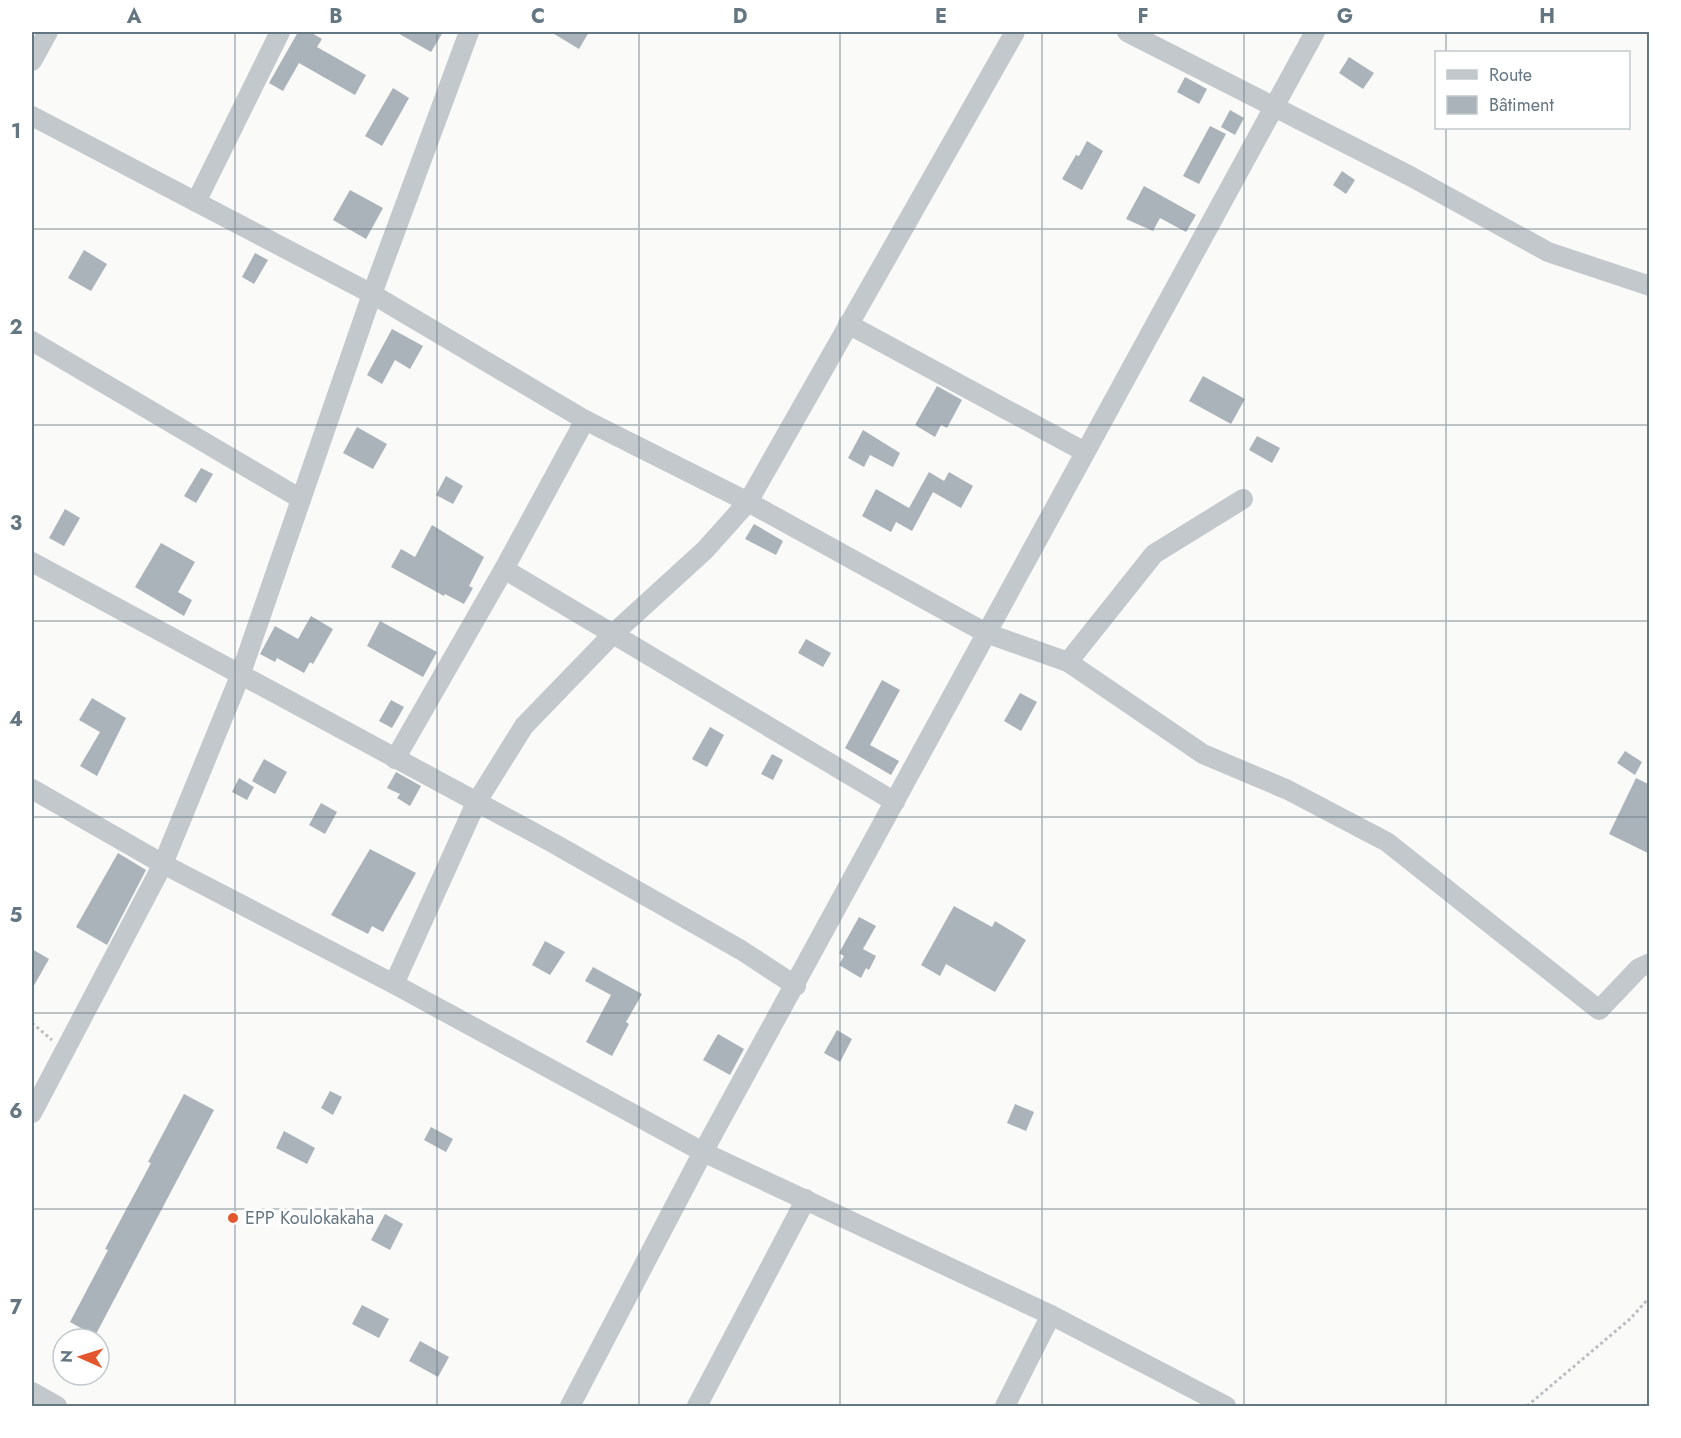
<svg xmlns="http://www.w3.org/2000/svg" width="1681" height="1438" font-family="Jost,sans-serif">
	<rect width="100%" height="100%" fill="#fafaf8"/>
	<g fill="#aab3b9">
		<polygon points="298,32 310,32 322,39 317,47 366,75 355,95 299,63 283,91 269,83"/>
		<polygon points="396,32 443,32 431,52"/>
		<polygon points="551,32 589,32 579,49"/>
		<polygon points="1349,57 1374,73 1363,89 1339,73"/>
		<polygon points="1185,77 1207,89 1199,104 1177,92"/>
		<polygon points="393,88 409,98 382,146 365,136"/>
		<polygon points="1230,110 1244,118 1235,135 1221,127"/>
		<polygon points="1210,126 1226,134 1199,184 1183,176"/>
		<polygon points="1087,141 1103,151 1082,190 1062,179 1076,155 1079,156"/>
		<polygon points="1342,171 1355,180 1346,194 1333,185"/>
		<polygon points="1144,186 1196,215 1186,232 1160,218 1153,231 1126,219"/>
		<polygon points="350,190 383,208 366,239 333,220"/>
		<polygon points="84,250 107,264 91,291 68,278"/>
		<polygon points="255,253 268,260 254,284 242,277"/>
		<polygon points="392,329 423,346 410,369 395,360 382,384 367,375"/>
		<polygon points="1203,376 1245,399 1231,424 1189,401"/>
		<polygon points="937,386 962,400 947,428 941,425 935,437 915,425"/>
		<polygon points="357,427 387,444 373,469 343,453"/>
		<polygon points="863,430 900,453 893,467 870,455 864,467 848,458"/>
		<polygon points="1257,436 1280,448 1272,463 1249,450"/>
		<polygon points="201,468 213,474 196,503 184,496"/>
		<polygon points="929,472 944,481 949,472 973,486 961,508 933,492 912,531 896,522 891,532 862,516 876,489 909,508"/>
		<polygon points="446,476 463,486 453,504 436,495"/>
		<polygon points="65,509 80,518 64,546 49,538"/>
		<polygon points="754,524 783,541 776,555 745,539"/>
		<polygon points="432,525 484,557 469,586 473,588 464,604 445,594 444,596 391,567 401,549 415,557"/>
		<polygon points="161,543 195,562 178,592 192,600 184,616 135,587"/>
		<polygon points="311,616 333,629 313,664 310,662 304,673 277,658 275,662 260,654 275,626 298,639"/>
		<polygon points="380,621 437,652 423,677 367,646"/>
		<polygon points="806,639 831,653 823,667 798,653"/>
		<polygon points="882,680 900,690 870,745 899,761 891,775 845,748"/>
		<polygon points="1020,693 1037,702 1021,731 1004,721"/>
		<polygon points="92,698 126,718 97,776 80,766 100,732 79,720"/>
		<polygon points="391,700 404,707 392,728 379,721"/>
		<polygon points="710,727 724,735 707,767 692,759"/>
		<polygon points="1625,751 1642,762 1635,775 1617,763"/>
		<polygon points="772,754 783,760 773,780 761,774"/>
		<polygon points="264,759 287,772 275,794 252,781"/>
		<polygon points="396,772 421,786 410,806 397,798 400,794 387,788"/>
		<polygon points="239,778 254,787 247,800 232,792"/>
		<polygon points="1636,778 1650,785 1650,854 1609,834"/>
		<polygon points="321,803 337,812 325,834 309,825"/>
		<polygon points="370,849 416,873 383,932 372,926 368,934 331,915"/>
		<polygon points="118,853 146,870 107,945 76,927"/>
		<polygon points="954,906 992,927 995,921 1026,940 995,992 946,964 940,976 921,965"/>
		<polygon points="859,917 876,926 863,949 876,956 869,970 866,968 861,978 839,965 844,956 839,953"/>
		<polygon points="545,941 565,952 550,975 532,965"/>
		<polygon points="32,949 49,959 32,989"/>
		<polygon points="593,967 642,994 626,1022 629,1024 612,1056 586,1042 611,995 585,981"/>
		<polygon points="837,1030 852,1039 840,1062 824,1053"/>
		<polygon points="718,1034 744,1049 730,1075 703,1060"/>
		<polygon points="330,1091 342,1097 333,1115 321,1108"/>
		<polygon points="184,1094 214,1110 95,1336 70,1322 108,1250 105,1249 151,1163 148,1162"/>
		<polygon points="1015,1104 1034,1112 1026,1131 1007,1123"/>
		<polygon points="431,1127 453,1139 446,1152 424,1140"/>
		<polygon points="284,1131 315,1148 307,1164 276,1148"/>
		<polygon points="385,1214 403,1224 390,1250 371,1240"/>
		<polygon points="362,1305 389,1319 379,1338 352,1324"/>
		<polygon points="420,1341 449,1357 438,1377 409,1361"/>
	</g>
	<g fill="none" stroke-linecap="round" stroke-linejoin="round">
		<g stroke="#bbbfc2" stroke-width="3" stroke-dasharray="3 3" stroke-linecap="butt">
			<polyline points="32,1023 52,1040"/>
			<polyline points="1527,1406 1630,1319 1650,1297"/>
		</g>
		<g stroke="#c3c8cc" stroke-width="20">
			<polyline points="1127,32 1410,176 1548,252 1650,286"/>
			<polyline points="32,61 48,32"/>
			<polyline points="32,116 372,294 585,420 748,502 986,633 1068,662 1203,754 1288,790 1387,842 1599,1010 1639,968 1650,963"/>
			<polyline points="196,202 280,32"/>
			<polyline points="848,324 1085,452"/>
			<polyline points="32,341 301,499"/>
			<polyline points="32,562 553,843 741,950 796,986"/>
			<polyline points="504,569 895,802"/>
			<polyline points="1068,662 1154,554 1243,499"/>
			<polyline points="395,759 504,569 585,420"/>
			<polyline points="32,789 163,864 394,984 703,1152 1051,1315 1226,1406"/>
			<polyline points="394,984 476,803 524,726 613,634 705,550 748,502 1015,32"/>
			<polyline points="32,1113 163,864 240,676 372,294 469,32"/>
			<polyline points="32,1392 57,1406"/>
			<polyline points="570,1406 703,1152 1315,32"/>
			<polyline points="697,1406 806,1199"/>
			<polyline points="1005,1406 1051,1315"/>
		</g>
	</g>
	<path fill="none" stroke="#657683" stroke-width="1.5" stroke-opacity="0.55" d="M 235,32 L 235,1406M 437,32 L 437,1406M 639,32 L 639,1406M 840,32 L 840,1406M 1042,32 L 1042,1406M 1244,32 L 1244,1406M 1446,32 L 1446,52M 1446,128 L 1446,1406M 32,229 L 1650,229M 32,425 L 1650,425M 32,621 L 1650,621M 32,817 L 1650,817M 32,1013 L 1650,1013M 32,1209 L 1650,1209"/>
	<circle fill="#e4572e" stroke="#fff" stroke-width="2" cx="233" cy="1218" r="6"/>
	<g text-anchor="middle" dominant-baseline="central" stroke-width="6" stroke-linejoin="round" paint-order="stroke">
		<g font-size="18" fill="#657683" stroke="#fff" text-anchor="start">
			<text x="245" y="1218">EPP Koulokakaha</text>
		</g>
	</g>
	<rect width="1681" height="1438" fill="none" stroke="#ffffff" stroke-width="66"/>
	<rect x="1435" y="51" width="195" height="78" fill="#ffffff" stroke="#c1c8cd" stroke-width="1.5"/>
	<rect x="1447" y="70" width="30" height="9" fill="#c3c8cc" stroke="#c1c8cd" stroke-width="1.5"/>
	<text x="1489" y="81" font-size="18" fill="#657683">Route</text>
	<rect x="1447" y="96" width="30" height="18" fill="#aab3b9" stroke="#c1c8cd" stroke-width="1.5"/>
	<text x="1489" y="111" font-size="18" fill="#657683">Bâtiment</text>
	<g transform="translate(81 1357) rotate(273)"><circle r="28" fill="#ffffff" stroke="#c1c8cd" stroke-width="1.5"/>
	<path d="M0-4.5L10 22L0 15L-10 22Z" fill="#e4572e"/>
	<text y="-9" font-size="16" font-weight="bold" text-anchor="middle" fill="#657683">N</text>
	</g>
	<rect x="33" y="33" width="1615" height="1372" fill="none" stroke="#657683" stroke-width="2"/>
	<g font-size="20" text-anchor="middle" font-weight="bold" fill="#657683">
		<text x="134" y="23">A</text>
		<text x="336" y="23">B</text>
		<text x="538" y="23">C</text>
		<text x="740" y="23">D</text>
		<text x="941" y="23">E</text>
		<text x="1143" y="23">F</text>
		<text x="1345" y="23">G</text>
		<text x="1547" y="23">H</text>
		<text x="16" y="138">1</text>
		<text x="16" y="334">2</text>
		<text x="16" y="530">3</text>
		<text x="16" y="726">4</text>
		<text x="16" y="922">5</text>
		<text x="16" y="1118">6</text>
		<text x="16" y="1314">7</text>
	</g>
</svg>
